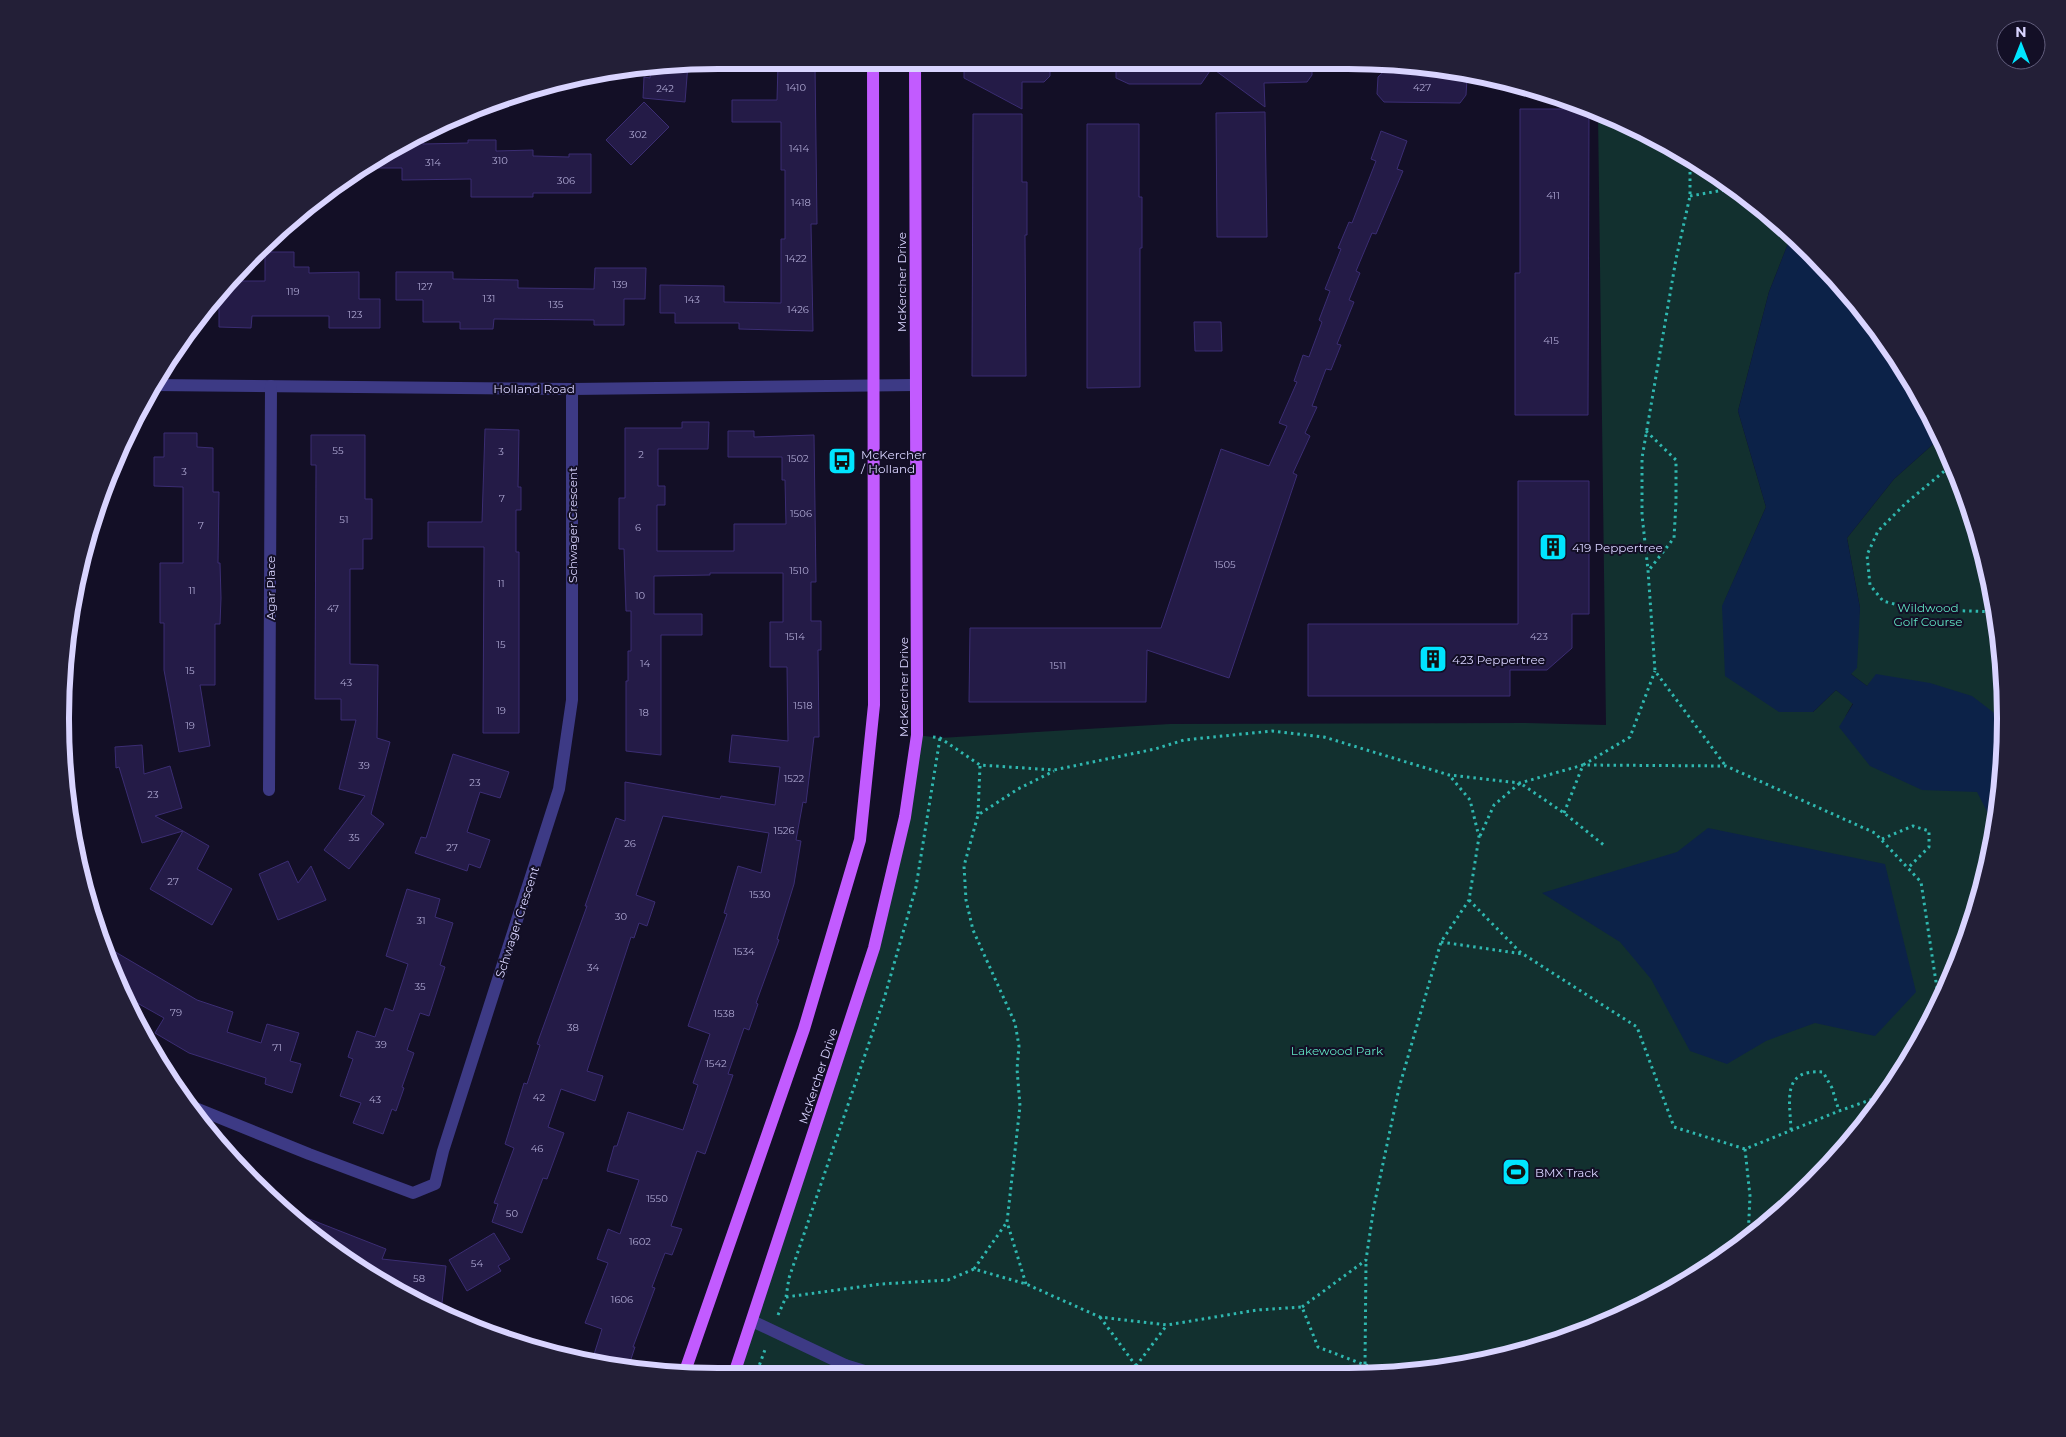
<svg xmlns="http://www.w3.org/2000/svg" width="2066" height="1437" font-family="Montserrat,sans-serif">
	<rect width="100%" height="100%" fill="#130f26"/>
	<polygon fill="#12302f" points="1598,113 1676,148 1791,236 1769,292 1738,411 1766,507 1725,600 1813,712 1836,690 1853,703 1845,717 1871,681 1867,686 1851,674 1860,608 1847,538 1894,479 1940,438 1956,467 1993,590 2006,719 1993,847 1956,971 1895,1085 1813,1184 1714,1266 1639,1309 1476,1364 1348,1377 731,1377 874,948 917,735 940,738 1170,724 1526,723 1606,725"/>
	<g fill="#0c2248">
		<polygon points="1791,236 1813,253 1895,353 1940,438 1894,479 1847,538 1860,608 1857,668 1851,674 1867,686 1876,674 1930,683 1972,696 2006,722 1995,827 1977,792 1922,790 1870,766 1839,727 1853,704 1836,690 1813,712 1779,712 1725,676 1722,606 1766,507 1738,411 1769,292"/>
		<polygon points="1708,828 1885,864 1916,992 1875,1036 1815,1023 1766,1041 1727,1064 1690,1051 1651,979 1620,942 1542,893 1677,852"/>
	</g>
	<g fill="#241b47" stroke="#3b2d73">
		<polygon points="964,60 1050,60 1050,76 1044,82 1022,82 1022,109 964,78"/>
		<polygon points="1116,60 1312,60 1312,75 1307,82 1264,83 1265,107 1212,68 1201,84 1129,84 1116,78"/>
		<polygon points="688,64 685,102 643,98 644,77 650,78 651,69"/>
		<polygon points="1392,64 1458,71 1467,79 1466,95 1460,103 1384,102 1377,94 1378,77"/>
		<polygon points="778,65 815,65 817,224 811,224 813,331 739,329 739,323 675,323 675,313 660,313 660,285 724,286 724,302 781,303 781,239 785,239 785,170 781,170 781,122 732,122 732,100 777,100"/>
		<polygon points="644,102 669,127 631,165 606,140"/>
		<polygon points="1520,109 1589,109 1588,415 1515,415 1515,273 1520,273"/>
		<polygon points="1265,112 1267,237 1217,237 1216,113"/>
		<polygon points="973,114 1022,114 1022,182 1027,182 1027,235 1025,235 1026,376 972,376"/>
		<polygon points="1087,124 1139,124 1139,197 1142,197 1142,248 1140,248 1140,387 1087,388"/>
		<polygon points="1381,131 1407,141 1397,169 1403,171 1376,234 1372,233 1356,271 1360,273 1349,300 1354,302 1337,344 1341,345 1331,370 1326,369 1312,406 1317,407 1305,433 1310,436 1293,473 1297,475 1229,678 1147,650 1146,702 969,702 970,628 1161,628 1221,449 1269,466 1287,426 1279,423 1297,382 1294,381 1303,355 1309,357 1322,322 1319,320 1330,291 1325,289 1341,249 1338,248 1349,222 1352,223 1376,161 1371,159"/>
		<polygon points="423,134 423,144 468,143 468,140 496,140 496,151 533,150 533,156 569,157 569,154 591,154 591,193 533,193 533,197 471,197 471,179 402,180 402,168 357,168"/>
		<polygon points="265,252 294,252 294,267 309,267 309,273 359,272 359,299 380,299 380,328 329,328 329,316 252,316 251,328 219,327 219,306 207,306 228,281 265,281"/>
		<polygon points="595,268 646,268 645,299 624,299 624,325 594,325 594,320 494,319 493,329 460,329 460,322 423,322 423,300 396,300 396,272 453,272 453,279 518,280 518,288 594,289"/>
		<polygon points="1194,322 1221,322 1222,351 1195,351"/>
		<polygon points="682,422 709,422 708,449 658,449 658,486 665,486 665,505 657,505 657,551 734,551 734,524 786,524 785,480 782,480 782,457 728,457 728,431 754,431 754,437 814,435 816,582 811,582 811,621 821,621 821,650 818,650 819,737 814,737 806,803 803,802 796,840 801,841 794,884 777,939 779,940 756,1003 758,1004 749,1030 744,1028 728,1074 733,1075 705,1154 697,1151 671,1226 682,1229 672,1255 665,1253 652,1287 655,1288 633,1347 635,1347 628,1368 591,1364 602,1329 585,1323 608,1263 597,1259 608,1229 620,1234 639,1180 607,1171 614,1146 617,1146 628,1112 683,1130 698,1085 693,1083 710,1034 688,1026 727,914 724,913 738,866 761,873 769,833 663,816 636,895 655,902 647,926 639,923 634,938 631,937 587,1071 603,1076 595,1101 561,1089 548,1127 564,1133 547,1179 543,1178 522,1233 492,1222 498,1204 494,1203 514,1148 505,1144 524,1083 527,1084 540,1045 537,1044 587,906 585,906 616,818 625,821 625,782 720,799 721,796 775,805 780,767 729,762 732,735 788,741 787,667 770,667 770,622 783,622 783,573 710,573 710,575 654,576 654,614 702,614 702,635 661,635 661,755 626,751 626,681 628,681 628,651 631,651 631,611 626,611 624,549 619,549 619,498 625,498 625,428 682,428"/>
		<polygon points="485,429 519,430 518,487 521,487 521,510 516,510 516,552 519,552 519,733 483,733 484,547 428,547 428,522 482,522"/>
		<polygon points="164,433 197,433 197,447 213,448 213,492 219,492 218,563 220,563 221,598 220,624 215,624 215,685 200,685 210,746 179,752 164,670 164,623 160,623 160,563 183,563 183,487 154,486 154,457 164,457"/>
		<polygon points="311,435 365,435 365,499 372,499 372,539 363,539 363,569 350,569 350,664 378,665 377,738 390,742 371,814 384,824 349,869 324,850 365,796 339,789 356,720 341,720 341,699 315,699 316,465 311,465"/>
		<polygon points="1518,481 1589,481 1589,614 1572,614 1572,648 1547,670 1510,670 1510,696 1308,696 1308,624 1518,624"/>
		<polygon points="142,745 144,774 170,766 182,808 155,816 183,831 142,843 119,767 116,768 115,747"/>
		<polygon points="453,754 509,772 500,798 480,792 467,832 490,840 480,868 469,864 467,871 415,853 421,837 426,838"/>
		<polygon points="183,831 209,846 197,869 232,889 212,925 150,889"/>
		<polygon points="288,861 298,883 311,866 326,900 278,920 259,874"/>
		<polygon points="407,889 440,899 435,917 453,923 440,965 445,967 429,1016 420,1013 407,1050 414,1053 402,1087 404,1088 396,1111 392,1109 383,1134 353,1123 361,1103 340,1096 353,1059 348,1057 357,1031 375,1037 385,1008 393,1011 408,964 386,956"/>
		<polygon points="107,947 197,1000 233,1012 227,1032 261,1043 267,1024 299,1033 290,1061 301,1064 292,1093 265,1084 266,1078 189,1053 155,1033 164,1018 123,995"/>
		<polygon points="294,1213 386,1249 382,1259 446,1266 442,1303 417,1301 352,1266 292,1217"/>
		<polygon points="494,1233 510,1259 498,1266 501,1271 467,1291 449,1260"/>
	</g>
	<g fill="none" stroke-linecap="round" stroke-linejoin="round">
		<g stroke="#2fb8b0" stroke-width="3" stroke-dasharray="2.5 4" stroke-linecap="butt">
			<polyline points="1690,159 1690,196 1676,259 1642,458 1642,515 1648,570 1655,671 1725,765"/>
			<polyline points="1690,196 1730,189"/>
			<polyline points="1646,431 1676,460 1676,502 1674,538 1649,570"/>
			<polyline points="1954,463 1906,503 1878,531 1867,555 1870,585 1883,601 1913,609 1996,612"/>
			<polyline points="933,737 940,738 980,765 1054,770 1155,749 1184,740 1272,731 1324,737 1449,775 1520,783 1583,765 1726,766 1875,833 1921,882 1939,1002"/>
			<polyline points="1564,813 1583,765 1630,737 1655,671"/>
			<polyline points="978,814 980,766"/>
			<polyline points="1480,836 1494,805 1520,783 1564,813 1605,846"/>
			<polyline points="1882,839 1913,826 1929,831 1929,847 1908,868"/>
			<polyline points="1469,900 1521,953"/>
			<polyline points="1441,942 1523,954 1637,1027 1674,1127 1745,1149 1839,1111 1887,1094"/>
			<path d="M 1791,1130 C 1790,1100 1781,1069 1823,1072 L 1832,1088 L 1839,1111"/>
			<polyline points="1745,1149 1750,1196 1748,1238"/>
			<polyline points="974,1269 1007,1222"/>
			<polyline points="1026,1284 1007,1222 1020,1106 1017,1069 1019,1046 1015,1023 973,930 966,900 964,866 978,815 1018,789 1054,771"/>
			<polyline points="786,1297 881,1284 948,1280 974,1269 1026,1284 1100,1317 1167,1325 1257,1310 1302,1307 1318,1347 1365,1365 1399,1372"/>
			<polyline points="1302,1307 1366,1260 1374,1206 1399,1088 1441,942 1469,900 1479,837 1470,800 1450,776"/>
			<polyline points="778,1315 786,1297 789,1278 884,999 916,887 940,738"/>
			<polyline points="1100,1317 1136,1366 1137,1377"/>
			<polyline points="1365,1364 1366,1261"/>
			<polyline points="1136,1366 1167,1325"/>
			<polyline points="755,1377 766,1347"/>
		</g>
		<g stroke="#3d3a85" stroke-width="12">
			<polyline points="154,385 572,389 915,385"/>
			<polyline points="269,790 271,386"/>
			<polyline points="188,1105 309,1154 413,1193 435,1184 443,1151 559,789 572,700 572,389"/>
			<polyline points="752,1321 845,1365 884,1377"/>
			<polyline points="841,1377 845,1365"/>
		</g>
		<g stroke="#c25bff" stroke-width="12">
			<polyline points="684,1374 804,1029 860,840 874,705 873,60"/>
			<polyline points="733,1377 874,948 905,817 917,735 915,60"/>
		</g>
	</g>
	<defs>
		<symbol id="bus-square" viewBox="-11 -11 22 22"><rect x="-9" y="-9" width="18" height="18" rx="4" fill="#00e5ff" stroke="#130f26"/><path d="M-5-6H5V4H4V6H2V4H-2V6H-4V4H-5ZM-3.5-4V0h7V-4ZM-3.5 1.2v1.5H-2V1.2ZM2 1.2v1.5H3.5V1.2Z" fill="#111"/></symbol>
		<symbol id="building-square" viewBox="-11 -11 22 22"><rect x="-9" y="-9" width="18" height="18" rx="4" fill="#00e5ff" stroke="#130f26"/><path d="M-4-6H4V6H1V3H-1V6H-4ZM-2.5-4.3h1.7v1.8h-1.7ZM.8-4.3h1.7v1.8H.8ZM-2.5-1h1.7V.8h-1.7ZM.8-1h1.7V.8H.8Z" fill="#111"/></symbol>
		<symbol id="stadium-square" viewBox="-11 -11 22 22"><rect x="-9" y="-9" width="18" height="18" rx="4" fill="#00e5ff" stroke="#130f26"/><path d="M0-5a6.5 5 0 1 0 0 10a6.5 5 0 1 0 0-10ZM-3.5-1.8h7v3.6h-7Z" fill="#111"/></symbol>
	</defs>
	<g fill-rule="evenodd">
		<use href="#bus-square" x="826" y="445" width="32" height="32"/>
		<use href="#building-square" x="1537" y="531" width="32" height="32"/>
		<use href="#building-square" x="1417" y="643" width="32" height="32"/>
		<use href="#stadium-square" x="1500" y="1156" width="32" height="32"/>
	</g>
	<g text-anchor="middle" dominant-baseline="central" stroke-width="4" stroke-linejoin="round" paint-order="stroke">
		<g font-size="10" fill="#aca6d1">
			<text x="796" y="87">1410</text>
			<text x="1422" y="87">427</text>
			<text x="665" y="88">242</text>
			<text x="638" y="134">302</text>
			<text x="799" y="148">1414</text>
			<text x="500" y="160">310</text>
			<text x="433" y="162">314</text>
			<text x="566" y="180">306</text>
			<text x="1553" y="195">411</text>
			<text x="801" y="202">1418</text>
			<text x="796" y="258">1422</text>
			<text x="620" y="284">139</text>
			<text x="425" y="286">127</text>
			<text x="293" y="291">119</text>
			<text x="489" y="298">131</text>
			<text x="692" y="299">143</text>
			<text x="556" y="304">135</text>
			<text x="798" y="309">1426</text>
			<text x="355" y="314">123</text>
			<text x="1551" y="340">415</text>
			<text x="338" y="450">55</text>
			<text x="501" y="451">3</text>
			<text x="641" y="454">2</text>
			<text x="798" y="458">1502</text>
			<text x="184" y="471">3</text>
			<text x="502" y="498">7</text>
			<text x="801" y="513">1506</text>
			<text x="344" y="519">51</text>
			<text x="201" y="525">7</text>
			<text x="638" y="527">6</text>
			<text x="1225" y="564">1505</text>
			<text x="799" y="570">1510</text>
			<text x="501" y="583">11</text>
			<text x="192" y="590">11</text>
			<text x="640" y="595">10</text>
			<text x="333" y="608">47</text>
			<text x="795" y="636">1514</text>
			<text x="1539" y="636">423</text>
			<text x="501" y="644">15</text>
			<text x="645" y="663">14</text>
			<text x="1058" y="665">1511</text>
			<text x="190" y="670">15</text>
			<text x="346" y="682">43</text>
			<text x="803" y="705">1518</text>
			<text x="501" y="710">19</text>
			<text x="644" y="712">18</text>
			<text x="190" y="725">19</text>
			<text x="364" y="765">39</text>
			<text x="794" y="778">1522</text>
			<text x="475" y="782">23</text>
			<text x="153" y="794">23</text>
			<text x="784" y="830">1526</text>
			<text x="354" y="837">35</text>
			<text x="630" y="843">26</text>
			<text x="452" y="847">27</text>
			<text x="173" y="881">27</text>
			<text x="760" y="894">1530</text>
			<text x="621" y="916">30</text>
			<text x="421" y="920">31</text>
			<text x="744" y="951">1534</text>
			<text x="593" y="967">34</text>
			<text x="420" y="986">35</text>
			<text x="176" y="1012">79</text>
			<text x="724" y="1013">1538</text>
			<text x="573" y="1027">38</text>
			<text x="381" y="1044">39</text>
			<text x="277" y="1047">71</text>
			<text x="716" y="1063">1542</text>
			<text x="539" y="1097">42</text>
			<text x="375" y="1099">43</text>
			<text x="537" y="1148">46</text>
			<text x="657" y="1198">1550</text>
			<text x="512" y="1213">50</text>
			<text x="640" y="1241">1602</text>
			<text x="477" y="1263">54</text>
			<text x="419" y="1278">58</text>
			<text x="622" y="1299">1606</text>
		</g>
		<g font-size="12" fill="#d9d4ff" stroke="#130f26">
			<text transform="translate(901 282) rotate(-90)">McKercher Drive</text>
			<text x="534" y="388">Holland Road</text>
			<text transform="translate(572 525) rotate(-90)">Schwager Crescent</text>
			<text transform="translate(270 588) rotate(-90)">Agar Place</text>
			<text transform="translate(903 687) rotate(-90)">McKercher Drive</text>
			<text transform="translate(517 922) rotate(-72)">Schwager Crescent</text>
			<text transform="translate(818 1076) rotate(-72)">McKercher Drive</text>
		</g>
		<g font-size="12" fill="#d9d4ff" stroke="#130f26" text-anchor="start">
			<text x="861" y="454">McKercher<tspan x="861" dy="14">/ Holland</tspan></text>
			<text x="1572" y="547">419 Peppertree</text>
			<text x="1452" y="659">423 Peppertree</text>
			<text x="1535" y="1172">BMX Track</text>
		</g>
		<g font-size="12" fill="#5fe0c0" stroke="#130f26">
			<text x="1928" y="607">Wildwood<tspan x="1928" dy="14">Golf Course</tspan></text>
			<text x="1337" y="1050">Lakewood Park</text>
		</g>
	</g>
	<path d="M0 0H2066V1437H0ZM718 69H1348A649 649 0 0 1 1997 718V719A649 649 0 0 1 1348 1368H718A649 649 0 0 1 69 719V718A649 649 0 0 1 718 69Z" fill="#231f37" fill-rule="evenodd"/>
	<path fill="none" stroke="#d9d4ff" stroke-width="6" d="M718 69H1348A649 649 0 0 1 1997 718V719A649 649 0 0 1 1348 1368H718A649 649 0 0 1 69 719V718A649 649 0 0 1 718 69Z"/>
	<g transform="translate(2021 45)"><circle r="24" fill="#130f26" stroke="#625e7d"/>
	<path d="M0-4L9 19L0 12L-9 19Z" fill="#00e5ff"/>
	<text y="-8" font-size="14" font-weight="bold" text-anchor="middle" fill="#d9d4ff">N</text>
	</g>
</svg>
